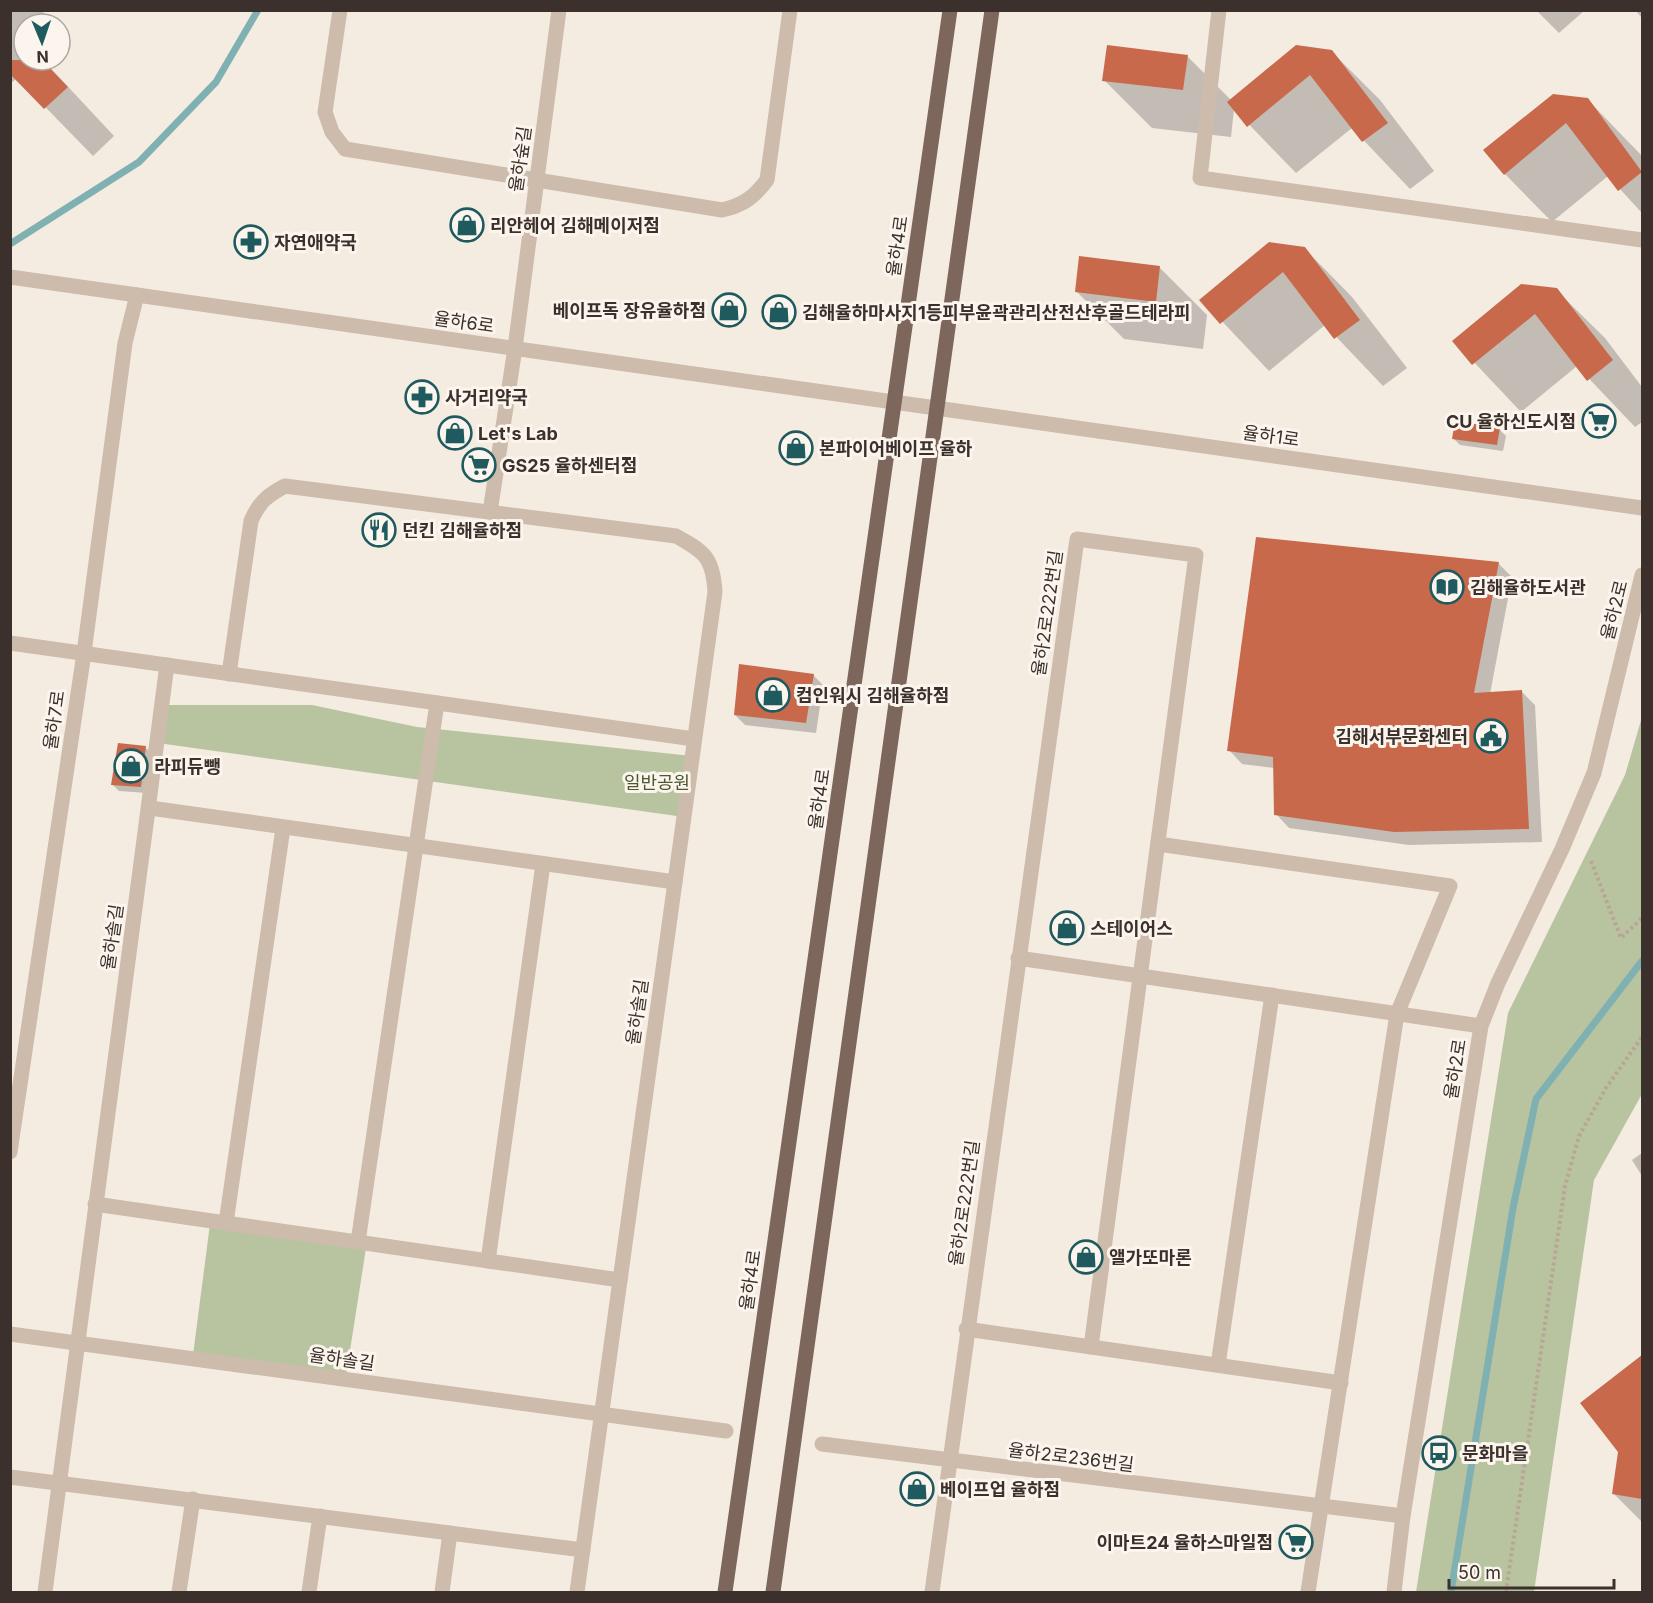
<svg xmlns="http://www.w3.org/2000/svg" width="1653" height="1603" font-family="Inter,'Noto Sans KR',sans-serif">
	<rect width="100%" height="100%" fill="#f4ebe1"/>
	<g fill="#b8c4a0">
		<polygon points="162,705 312,705 417,727 692,756 684,817 158,743"/>
		<polygon points="1642,717 1642,1094 1594,1180 1534,1592 1416,1592 1508,1013 1625,775"/>
		<polygon points="210,1224 366,1248 346,1376 193,1355"/>
	</g>
	<g fill="#0003">
		<polygon points="10,10 41,10 54,24 24,24 24,60 43,60 114,136 93,156 17,78 10,84"/>
		<polygon points="1536,10 1585,10 1559,33"/>
		<polygon points="1635,10 1642,10 1642,18"/>
		<polygon points="60,31 67,38 60,44"/>
		<polygon points="1331,51 1380,100 1434,171 1410,189 1352,128 1296,173 1234,109 1231,137 1152,128 1104,80 1187,56 1232,101"/>
		<polygon points="1588,100 1642,156 1642,213 1608,176 1552,222 1505,174"/>
		<polygon points="1304,248 1352,297 1407,368 1383,386 1325,325 1269,371 1202,300"/>
		<polygon points="1159,267 1207,315 1203,349 1124,339 1076,291"/>
		<polygon points="1556,290 1605,338 1642,387 1642,422 1635,427 1577,366 1521,412 1454,341"/>
		<polygon points="1499,429 1506,436 1503,451 1460,445 1454,439"/>
		<polygon points="1498,563 1512,577 1490,694 1521,691 1535,705 1542,842 1409,845 1289,828 1276,814 1275,768 1242,764 1229,750"/>
		<polygon points="813,675 823,685 816,733 745,725 735,715"/>
		<polygon points="146,748 152,754 147,793 119,791 112,784"/>
		<polygon points="1642,1153 1642,1176 1632,1160"/>
		<polygon points="1642,1357 1642,1522 1613,1493 1620,1452 1582,1403"/>
	</g>
	<g fill="none" stroke-linecap="round" stroke-linejoin="round">
		<g stroke="#7fb0b2" stroke-width="7">
			<polyline points="10,244 139,162 216,82 258,10"/>
			<polyline points="1451,1592 1513,1208 1536,1099 1642,961"/>
		</g>
	</g>
	<g fill="#c8694b">
		<polygon points="1107,45 1188,55 1183,90 1102,81"/>
		<polygon points="1296,45 1332,50 1388,123 1362,142 1310,75 1247,127 1227,102"/>
		<polygon points="10,60 42,60 68,87 44,109 10,74"/>
		<polygon points="1553,94 1588,98 1642,172 1618,191 1566,123 1504,175 1483,150"/>
		<polygon points="1269,242 1305,247 1360,320 1334,339 1283,272 1220,324 1199,300"/>
		<polygon points="1079,256 1160,266 1156,302 1075,292"/>
		<polygon points="1521,284 1557,288 1613,360 1587,381 1535,314 1472,365 1452,341"/>
		<polygon points="1455,421 1500,428 1497,445 1452,439"/>
		<polygon points="1256,537 1499,562 1474,693 1522,690 1529,829 1394,832 1274,815 1273,757 1227,751"/>
		<polygon points="739,664 814,674 806,723 734,715"/>
		<polygon points="118,743 146,746 141,787 111,785"/>
		<polygon points="1642,1355 1642,1499 1612,1494 1618,1452 1580,1403"/>
	</g>
	<g fill="none" stroke-linecap="round" stroke-linejoin="round">
		<g stroke="#b9a596" stroke-width="4" stroke-dasharray="3 3" stroke-linecap="butt">
			<polyline points="1591,861 1621,938 1642,918"/>
			<polyline points="1506,1592 1565,1186 1579,1136 1606,1088 1642,1037"/>
		</g>
		<g stroke="#cdbbac" stroke-width="15">
			<path d="M 340,10 L 325,112 L 332,132 L 345,149 L 722,210 C 744,205 754,197 767,180 L 790,10"/>
			<polyline points="1219,10 1200,178 1642,240"/>
			<polyline points="10,277 1642,508"/>
			<polyline points="490,512 515,348 559,10"/>
			<polyline points="10,643 694,739"/>
			<path d="M 229,674 L 251,521 C 259,502 268,495 285,486 L 676,536 C 705,552 713,558 715,592 L 577,1592"/>
			<polyline points="150,808 675,882"/>
			<polyline points="1158,844 1450,886 1397,1014 1308,1592"/>
			<polyline points="1018,958 1481,1026"/>
			<polyline points="10,1152 84,653 125,343 137,295"/>
			<polyline points="95,1204 620,1280"/>
			<polyline points="226,1223 283,828"/>
			<polyline points="358,1242 437,703"/>
			<polyline points="488,1261 543,864"/>
			<polyline points="966,1329 1341,1383"/>
			<polyline points="10,1334 726,1431"/>
			<polyline points="1218,1365 1272,995"/>
			<polyline points="822,1444 1403,1516"/>
			<polyline points="10,1477 583,1550"/>
			<polyline points="45,1592 167,665"/>
			<polyline points="179,1592 193,1499"/>
			<polyline points="309,1592 320,1516"/>
			<polyline points="442,1592 450,1533"/>
			<polyline points="932,1592 1077,539 1196,555 1091,1347"/>
			<polyline points="1394,1592 1403,1516 1481,1026 1498,983 1562,849 1594,773 1642,575"/>
		</g>
		<g stroke="#7d675c" stroke-width="15">
			<polyline points="725,1592 950,10"/>
			<polyline points="773,1592 992,10"/>
		</g>
	</g>
	<defs>
		<symbol id="shop-ring" viewBox="-11 -11 22 22"><circle r="9.5" fill="#fbf5ee" stroke="#1f5a5e" stroke-width="1.5"/><path d="M-5-2.5h2.3a2.7 3.5 0 0 1 5.4 0H5L5.5 6h-11ZM-1.5-2.5h3a1.5 2.3 0 0 0-3 0Z" fill="#1f5a5e"/></symbol>
		<symbol id="pharmacy-ring" viewBox="-11 -11 22 22"><circle r="9.5" fill="#fbf5ee" stroke="#1f5a5e" stroke-width="1.5"/><path d="M-2-6h4v4h4v4h-4v4h-4v-4h-4v-4h4Z" fill="#1f5a5e"/></symbol>
		<symbol id="supermarket-ring" viewBox="-11 -11 22 22"><circle r="9.5" fill="#fbf5ee" stroke="#1f5a5e" stroke-width="1.5"/><path d="M-6-5.5h2.5l.6 2H6L4.5 2H-2.5L-4.4-4H-6ZM-1.5 3.2a1.3 1.3 0 1 0 .1 0ZM3 3.2a1.3 1.3 0 1 0 .1 0Z" fill="#1f5a5e"/></symbol>
		<symbol id="restaurant-ring" viewBox="-11 -11 22 22"><circle r="9.5" fill="#fbf5ee" stroke="#1f5a5e" stroke-width="1.5"/><path d="M-5-6h1v4h1v-4h1v4h1v-4h1v5L-1.5 .5V6h-2V.5L-5-1ZM5-6V6H3V1.5H1.5Q1.5-4 5-6Z" fill="#1f5a5e"/></symbol>
		<symbol id="library-ring" viewBox="-11 -11 22 22"><circle r="9.5" fill="#fbf5ee" stroke="#1f5a5e" stroke-width="1.5"/><path d="M-6-4Q-3-5.5-.7-3.5V5Q-3 3-6 4ZM6-4Q3-5.5 .7-3.5V5Q3 3 6 4Z" fill="#1f5a5e"/></symbol>
		<symbol id="civic-ring" viewBox="-11 -11 22 22"><circle r="9.5" fill="#fbf5ee" stroke="#1f5a5e" stroke-width="1.5"/><path d="M-.6-6.5H3V-4.5H.6V-3L4-1V1h2V6H-6V1h2V-1L-.6-3ZM-1.2 2.5V6h2.4V2.5Z" fill="#1f5a5e"/></symbol>
		<symbol id="bus-ring" viewBox="-11 -11 22 22"><circle r="9.5" fill="#fbf5ee" stroke="#1f5a5e" stroke-width="1.5"/><path d="M-5-6H5V4H4V6H2V4H-2V6H-4V4H-5ZM-3.5-4V0h7V-4ZM-3.5 1.2v1.5H-2V1.2ZM2 1.2v1.5H3.5V1.2Z" fill="#1f5a5e"/></symbol>
	</defs>
	<g fill-rule="evenodd">
		<use href="#shop-ring" x="448" y="206" width="38" height="38"/>
		<use href="#pharmacy-ring" x="232" y="223" width="38" height="38"/>
		<use href="#shop-ring" x="710" y="291" width="38" height="38"/>
		<use href="#shop-ring" x="760" y="293" width="38" height="38"/>
		<use href="#pharmacy-ring" x="403" y="378" width="38" height="38"/>
		<use href="#supermarket-ring" x="1580" y="402" width="38" height="38"/>
		<use href="#shop-ring" x="436" y="414" width="38" height="38"/>
		<use href="#shop-ring" x="777" y="429" width="38" height="38"/>
		<use href="#supermarket-ring" x="460" y="446" width="38" height="38"/>
		<use href="#restaurant-ring" x="360" y="511" width="38" height="38"/>
		<use href="#library-ring" x="1428" y="568" width="38" height="38"/>
		<use href="#shop-ring" x="754" y="676" width="38" height="38"/>
		<use href="#civic-ring" x="1472" y="717" width="38" height="38"/>
		<use href="#shop-ring" x="112" y="747" width="38" height="38"/>
		<use href="#shop-ring" x="1048" y="909" width="38" height="38"/>
		<use href="#shop-ring" x="1067" y="1238" width="38" height="38"/>
		<use href="#bus-ring" x="1420" y="1434" width="38" height="38"/>
		<use href="#shop-ring" x="898" y="1470" width="38" height="38"/>
		<use href="#supermarket-ring" x="1277" y="1523" width="38" height="38"/>
	</g>
	<g text-anchor="middle" dominant-baseline="central" stroke-width="6" stroke-linejoin="round" paint-order="stroke">
		<g font-size="18" fill="#3b302b" stroke="#fbf5ee">
			<text transform="translate(520 159) rotate(-82)">율하숲길</text>
			<text transform="translate(897 246) rotate(-82)">율하4로</text>
			<text transform="translate(464 322) rotate(8)">율하6로</text>
			<text transform="translate(1271 436) rotate(8)">율하1로</text>
			<text transform="translate(1614 610) rotate(-76)">율하2로</text>
			<text transform="translate(1047 613) rotate(-82)">율하2로222번길</text>
			<text transform="translate(54 720) rotate(-82)">율하7로</text>
			<text transform="translate(819 799) rotate(-82)">율하4로</text>
			<text transform="translate(112 937) rotate(-82)">율하솔길</text>
			<text transform="translate(637 1012) rotate(-82)">율하솔길</text>
			<text transform="translate(1455 1069) rotate(-81)">율하2로</text>
			<text transform="translate(964 1203) rotate(-82)">율하2로222번길</text>
			<text transform="translate(750 1280) rotate(-82)">율하4로</text>
			<text transform="translate(342 1359) rotate(8)">율하솔길</text>
			<text transform="translate(1071 1457) rotate(7)">율하2로236번길</text>
		</g>
		<g font-size="18" font-weight="bold" fill="#3b302b" stroke="#fbf5ee" text-anchor="start">
			<text x="490" y="225">리안헤어 김해메이저점</text>
			<text x="274" y="242">자연애약국</text>
			<text x="706" y="310" text-anchor="end">베이프독 장유율하점</text>
			<text x="802" y="312">김해율하마사지1등피부윤곽관리산전산후골드테라피</text>
			<text x="445" y="397">사거리약국</text>
			<text x="1576" y="421" text-anchor="end">CU 율하신도시점</text>
			<text x="478" y="433">Let's Lab</text>
			<text x="819" y="448">본파이어베이프 율하</text>
			<text x="502" y="465">GS25 율하센터점</text>
			<text x="402" y="530">던킨 김해율하점</text>
			<text x="1470" y="587">김해율하도서관</text>
			<text x="796" y="695">컴인워시 김해율하점</text>
			<text x="1468" y="736" text-anchor="end">김해서부문화센터</text>
			<text x="154" y="766">라피듀뺑</text>
			<text x="1090" y="928">스테이어스</text>
			<text x="1109" y="1257">앨가또마론</text>
			<text x="1462" y="1453">문화마을</text>
			<text x="940" y="1489">베이프업 율하점</text>
			<text x="1273" y="1542" text-anchor="end">이마트24 율하스마일점</text>
		</g>
		<g font-size="18" fill="#4a5a2e" stroke="#fbf5ee">
			<text x="657" y="782">일반공원</text>
		</g>
	</g>
	<rect width="1653" height="1603" fill="none" stroke="#3b302b" stroke-width="24"/>
	<g transform="translate(42 42) rotate(178)"><circle r="28" fill="#fbf5ee" stroke="#aea6a0" stroke-width="1.5"/>
	<path d="M0-4.5L10 22L0 15L-10 22Z" fill="#1f5a5e"/>
	<text y="-9" font-size="16" font-weight="bold" text-anchor="middle" fill="#3b302b">N</text>
	</g>
	<path d="M1449 1579v9h165v-9" fill="none" stroke="#3b302b" stroke-width="3"/>
	<text x="1458" y="1579" font-size="18" fill="#3b302b" stroke="#fbf5ee" stroke-width="4.5" paint-order="stroke">50 m</text>
</svg>
